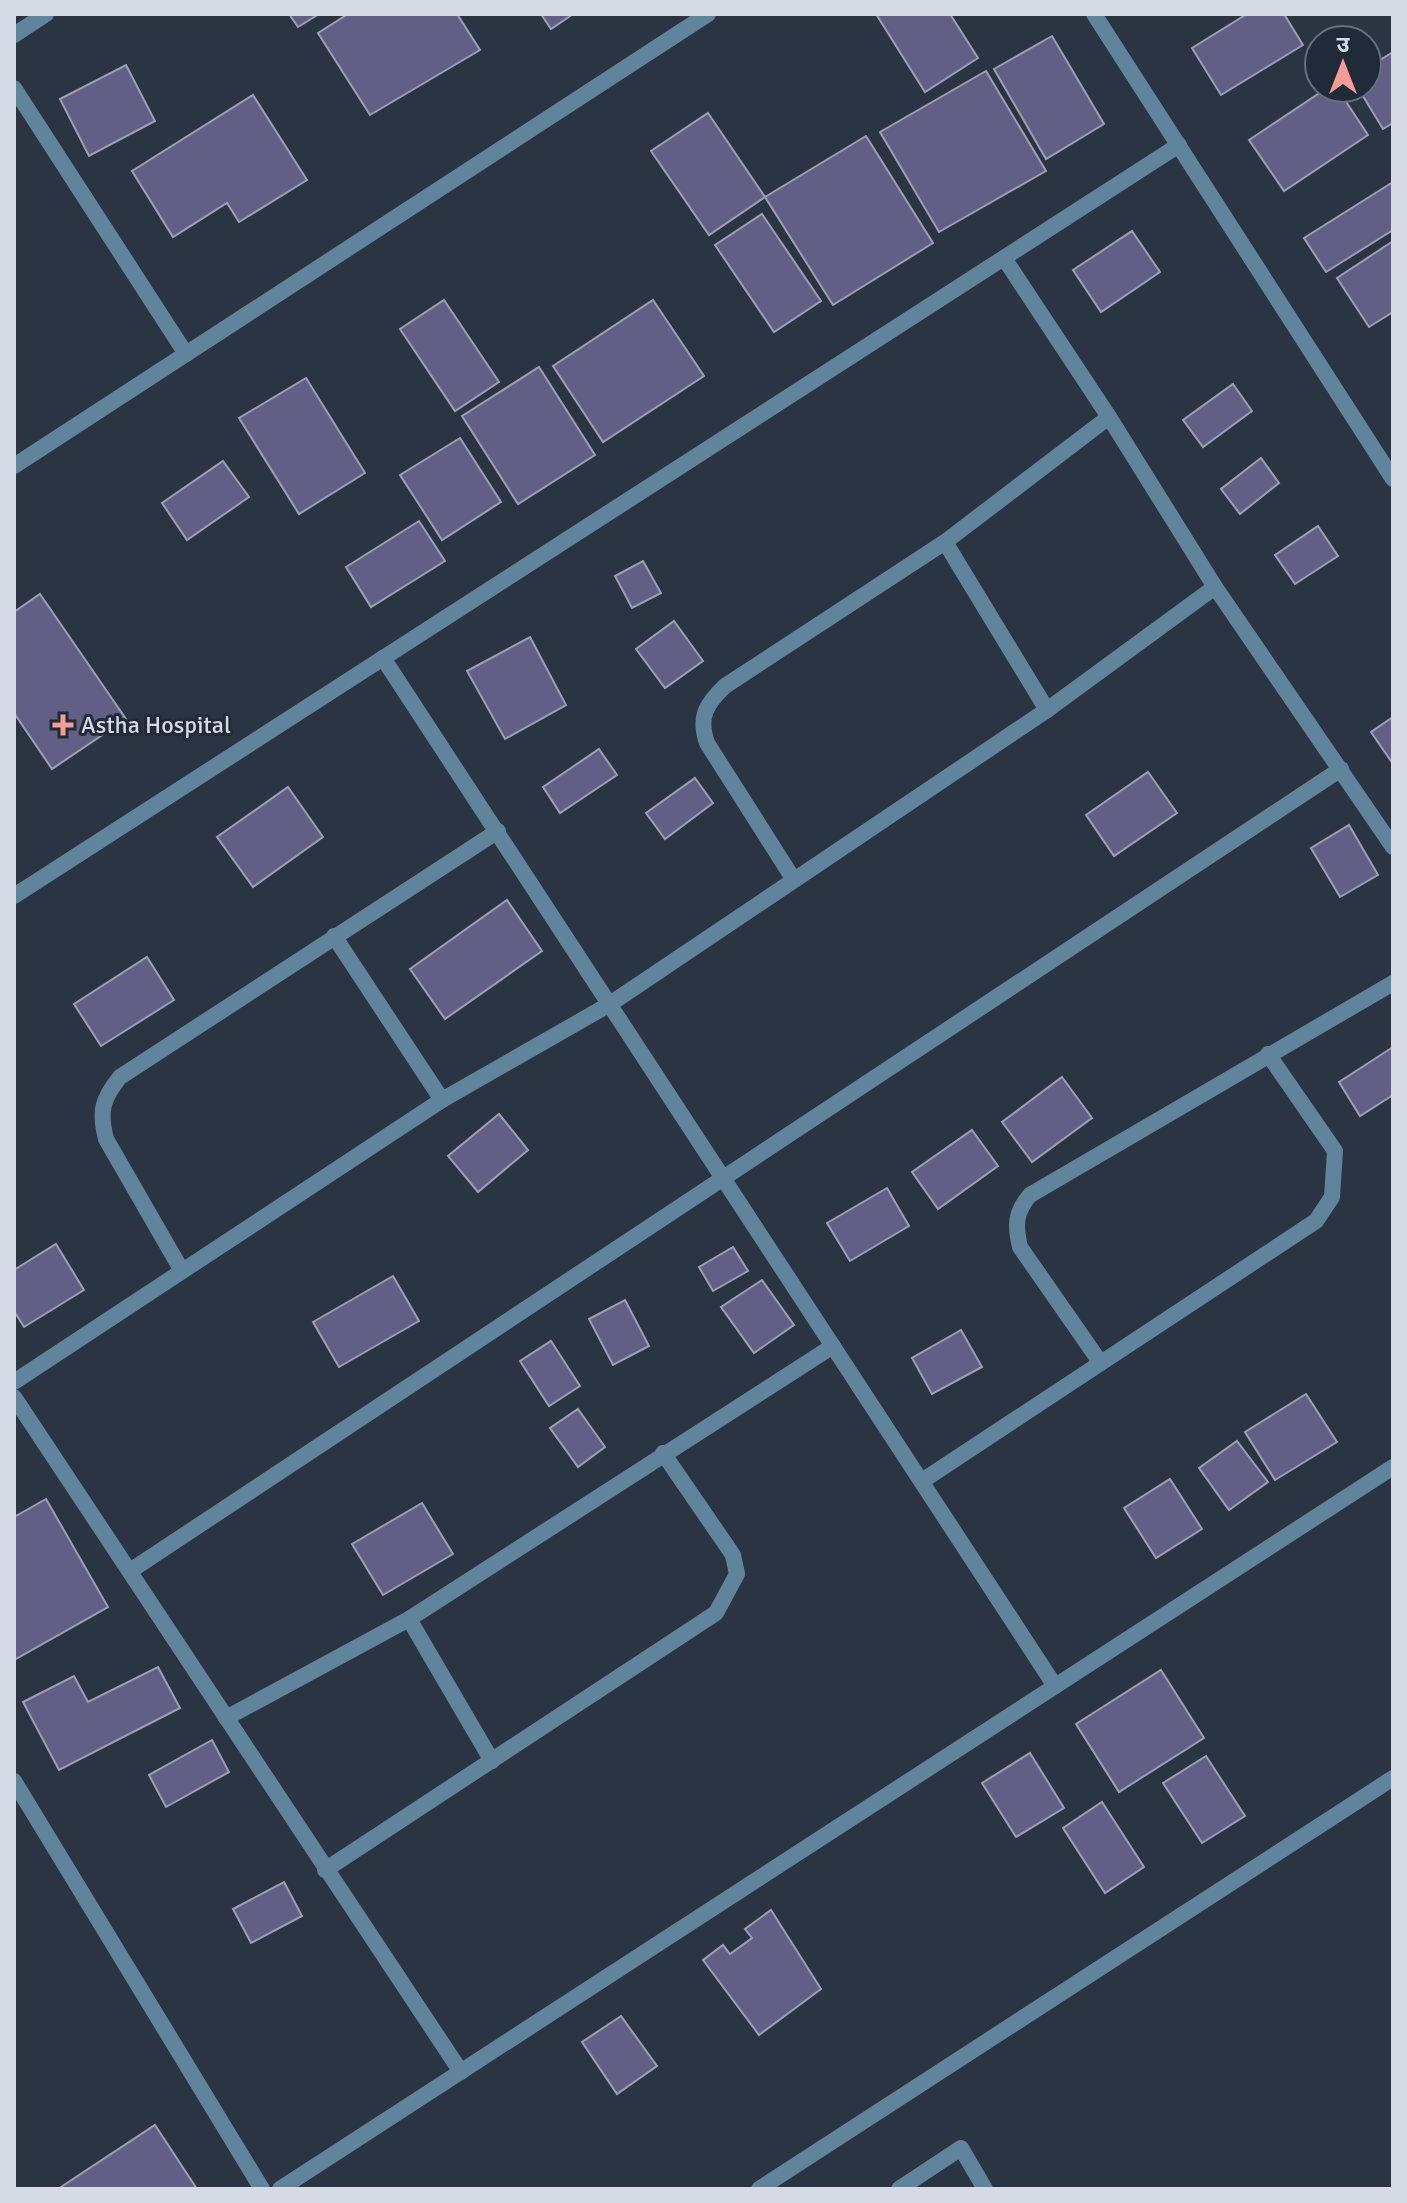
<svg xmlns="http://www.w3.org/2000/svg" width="1407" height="2203" font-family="Signika,'Noto Sans Devanagari',sans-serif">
	<rect width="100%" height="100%" fill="#2b3443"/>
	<g fill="#615f86" stroke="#9f9fb3" stroke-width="2">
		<polygon points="289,14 319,14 298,27"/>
		<polygon points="348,14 457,14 480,50 370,115 318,33"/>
		<polygon points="541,14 573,14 551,29"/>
		<polygon points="876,14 950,14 978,58 925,92"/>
		<polygon points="1247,14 1284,14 1303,45 1221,95 1192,48"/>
		<polygon points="1052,36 1104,124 1046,159 994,69"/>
		<polygon points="1393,52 1393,123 1383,129 1358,88 1367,88 1367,68"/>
		<polygon points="126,65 155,121 89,156 60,99"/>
		<polygon points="986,71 1046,171 939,232 880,132"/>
		<polygon points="1327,88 1337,88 1368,135 1284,191 1249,140"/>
		<polygon points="253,95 307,180 239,222 227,203 173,237 132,171"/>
		<polygon points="708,113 765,197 709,235 651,151"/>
		<polygon points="866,136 933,243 833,305 765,197"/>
		<polygon points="1393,182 1393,230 1326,272 1304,238"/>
		<polygon points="762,214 821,301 774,332 715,245"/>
		<polygon points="1132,231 1160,272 1101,312 1073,270"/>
		<polygon points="1393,241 1393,312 1369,327 1337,278"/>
		<polygon points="444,300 499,382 455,411 400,329"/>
		<polygon points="653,300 704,376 603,442 553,366"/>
		<polygon points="539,367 595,455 518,504 462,416"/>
		<polygon points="306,378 365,473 299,514 239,418"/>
		<polygon points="1233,384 1252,411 1203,447 1183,420"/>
		<polygon points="460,438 501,502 442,540 400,475"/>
		<polygon points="1261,458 1279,483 1240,514 1221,489"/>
		<polygon points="223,461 249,497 187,540 162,503"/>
		<polygon points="419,521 445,561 371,607 346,567"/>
		<polygon points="1318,526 1338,556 1295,584 1275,555"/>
		<polygon points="643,561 661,593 632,608 615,576"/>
		<polygon points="40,594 126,719 52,769 14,713 14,612"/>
		<polygon points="674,621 703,661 665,688 636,649"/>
		<polygon points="530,637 566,705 505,739 467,671"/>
		<polygon points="1393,717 1393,764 1371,732"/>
		<polygon points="599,749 617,775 560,813 543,787"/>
		<polygon points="1148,772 1177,813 1114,856 1086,815"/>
		<polygon points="695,778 713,803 665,839 646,813"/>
		<polygon points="288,787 323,837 253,887 217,837"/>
		<polygon points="1349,825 1378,875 1340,897 1311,848"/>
		<polygon points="507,900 542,951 445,1019 410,969"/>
		<polygon points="147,957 174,1000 101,1046 74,1004"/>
		<polygon points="1393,1047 1393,1095 1360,1116 1339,1082"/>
		<polygon points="1062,1077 1092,1118 1032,1162 1002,1122"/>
		<polygon points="499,1114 528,1150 478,1192 448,1156"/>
		<polygon points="972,1130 998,1166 938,1209 912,1172"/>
		<polygon points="887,1188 909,1226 850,1261 827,1223"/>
		<polygon points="56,1244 84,1290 24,1327 14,1311 14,1270"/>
		<polygon points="733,1247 748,1271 713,1291 699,1267"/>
		<polygon points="393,1276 419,1321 339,1367 313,1322"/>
		<polygon points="762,1280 794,1325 754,1353 721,1307"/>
		<polygon points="625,1300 649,1346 613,1365 589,1319"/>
		<polygon points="961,1330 982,1367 932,1394 912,1358"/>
		<polygon points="551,1341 580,1386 549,1406 520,1361"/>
		<polygon points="1306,1394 1337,1442 1275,1480 1245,1432"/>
		<polygon points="578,1409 605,1447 578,1467 550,1428"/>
		<polygon points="1237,1441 1268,1482 1229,1510 1199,1468"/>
		<polygon points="1170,1479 1202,1529 1156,1558 1124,1508"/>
		<polygon points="46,1499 108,1607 14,1660 14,1517"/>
		<polygon points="422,1503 453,1554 383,1595 352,1544"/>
		<polygon points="158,1667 180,1708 59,1770 23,1702 74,1676 88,1702"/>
		<polygon points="1161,1670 1204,1738 1119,1792 1076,1724"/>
		<polygon points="212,1740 229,1772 166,1807 149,1775"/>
		<polygon points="1030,1753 1064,1808 1016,1837 982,1783"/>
		<polygon points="1206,1756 1245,1816 1202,1843 1163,1783"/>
		<polygon points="1102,1802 1144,1867 1105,1893 1063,1828"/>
		<polygon points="284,1882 302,1916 251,1943 233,1909"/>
		<polygon points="771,1910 821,1989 759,2035 703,1960 723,1945 730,1954 752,1938 745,1929"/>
		<polygon points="621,2016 657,2066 617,2094 582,2042"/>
		<polygon points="155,2125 197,2189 58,2189"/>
	</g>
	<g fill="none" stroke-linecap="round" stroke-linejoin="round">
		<polyline stroke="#60849c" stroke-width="16" points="899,2189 961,2148 985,2189"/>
		<g stroke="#60849c" stroke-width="16">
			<polyline points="1094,14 1393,479"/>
			<polyline points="14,35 46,14"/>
			<polyline points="14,88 186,354"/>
			<polyline points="1004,258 1109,417 1215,587 1393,847"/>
			<polyline points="14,466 708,14"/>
			<polyline points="383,658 1055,1686"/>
			<polyline points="1047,710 1215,587"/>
			<path d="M 794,880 L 707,743 C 698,717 706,704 725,686 L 945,542 L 1109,417"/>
			<polyline points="14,896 1179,145"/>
			<polyline points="442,1100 610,1004 1047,710 945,542"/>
			<path d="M 182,1271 L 106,1139 C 99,1112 102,1099 120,1077 L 498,831"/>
			<path d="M 1100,1362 L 1020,1247 C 1015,1226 1015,1212 1030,1195 L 1393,983"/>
			<polyline points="14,1382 442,1100 334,936"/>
			<polyline points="14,1397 461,2072"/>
			<polyline points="922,1481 1316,1221 1332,1197 1335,1151 1268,1054"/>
			<polyline points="130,1571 1341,769"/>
			<polyline points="226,1718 409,1619"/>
			<polyline points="492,1761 409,1619 833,1346"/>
			<polyline points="14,1781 262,2189"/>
			<polyline points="325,1870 716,1613 737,1574 733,1555 663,1453"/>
			<polyline points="280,2189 1393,1467"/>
			<polyline points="759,2189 1393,1778"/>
		</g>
	</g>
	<path fill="#f59c95" stroke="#212a38" stroke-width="3" d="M59 713h8v8h8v8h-8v8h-8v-8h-8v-8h8z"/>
	<g text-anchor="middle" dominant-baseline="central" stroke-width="6" stroke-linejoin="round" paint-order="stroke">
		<g font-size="24" fill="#d5dae4" stroke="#212a38" text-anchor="start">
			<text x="81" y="725">Astha Hospital</text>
		</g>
	</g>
	<rect width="1407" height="2203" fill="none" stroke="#d5dae4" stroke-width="32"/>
	<g transform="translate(1343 64)"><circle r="38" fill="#212a38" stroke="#69707d" stroke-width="2"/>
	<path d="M0-6L14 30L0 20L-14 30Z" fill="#f59c95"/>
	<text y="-12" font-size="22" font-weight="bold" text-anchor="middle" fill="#d5dae4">उ</text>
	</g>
</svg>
